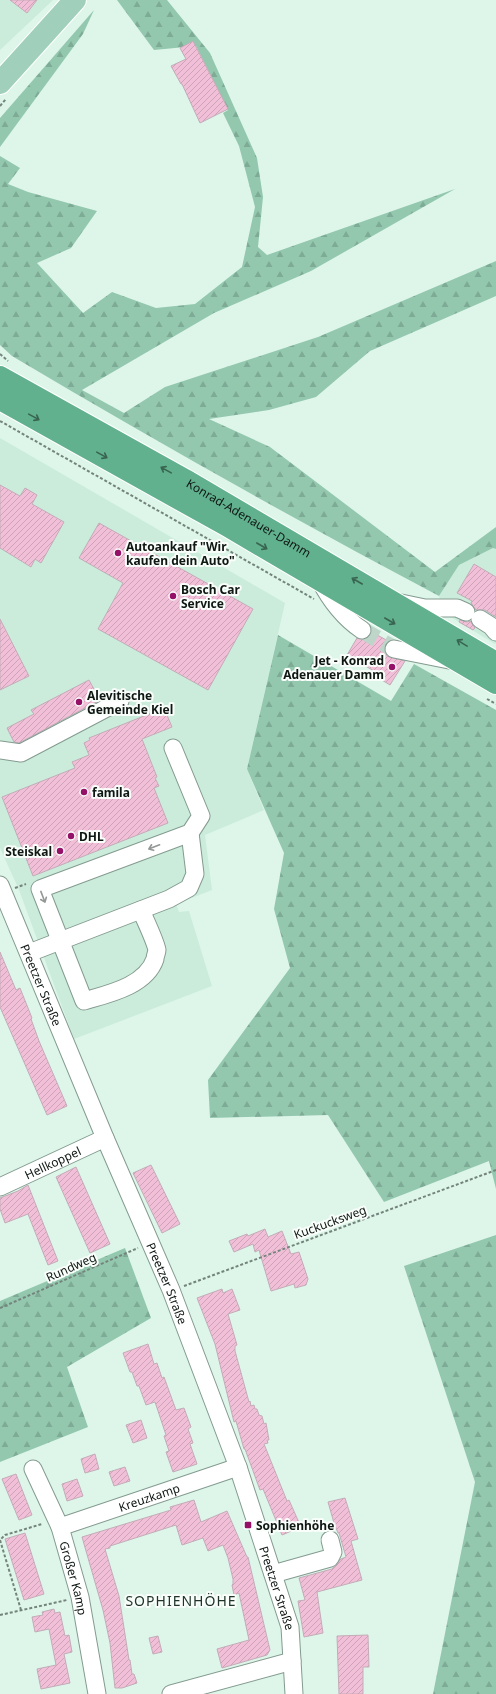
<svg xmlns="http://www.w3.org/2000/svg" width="496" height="1694" font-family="'Noto Sans',sans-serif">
	<defs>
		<pattern id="forest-firs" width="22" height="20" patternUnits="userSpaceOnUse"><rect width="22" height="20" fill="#93c8ae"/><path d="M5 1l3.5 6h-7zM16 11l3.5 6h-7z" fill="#7eab95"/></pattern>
		<pattern id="building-hatch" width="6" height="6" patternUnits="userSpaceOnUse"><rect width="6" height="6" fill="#f2bfd8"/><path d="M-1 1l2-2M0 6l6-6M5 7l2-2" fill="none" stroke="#cea3b8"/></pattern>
	</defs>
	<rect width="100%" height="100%" fill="#ddf6e9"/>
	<g fill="#cbecdb">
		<polygon points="0,0 53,0 0,50"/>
		<polygon points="0,438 285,603 247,769 264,810 205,835 212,890 176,904 179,912 189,911 212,986 74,1039 19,890 0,848"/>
		<polygon points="493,548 496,549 496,643 495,644 444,613 439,596 459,565"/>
	</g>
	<g fill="url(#forest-firs)">
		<path d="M 117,0 L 167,0 L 210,53 L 257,158 L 263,197 L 258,247 L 267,255 L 455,189 L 311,271 L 214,313 L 82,390 L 124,413 L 165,387 L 318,337 L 496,261 L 496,296 L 370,351 L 316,397 L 269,410 L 209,419 L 270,447 L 435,572 L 496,527 L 496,549 L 493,548 L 459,565 L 439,596 C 295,520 152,439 12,356 L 0,345 L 0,156 L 20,168 L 8,184 L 28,192 L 97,211 L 71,248 L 37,263 L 83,313 L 112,292 L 156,308 L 195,304 L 242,267 L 255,207 L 239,146 L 223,113 L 228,110 L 196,46 L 154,50 Z"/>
		<polygon points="94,10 83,34 0,147 0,118"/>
		<polygon points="278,635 391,701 414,664 496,710 496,1189 489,1161 384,1202 328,1115 210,1118 208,1080 290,968 274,909 284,853 247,769"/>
		<polygon points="496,1235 496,1694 433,1694 475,1482 404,1266"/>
		<polygon points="125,1248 151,1318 67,1367 88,1427 0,1462 0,1301"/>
	</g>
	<g fill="url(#building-hatch)" stroke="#c3acb7">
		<polygon points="10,0 37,0 27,13"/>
		<polygon points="193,41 228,109 200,123 182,84 181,84 171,66 186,59 180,48"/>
		<polygon points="0,485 20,496 25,488 37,495 32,504 64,522 41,563 35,559 31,567 0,548"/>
		<polygon points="99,523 253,609 208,690 98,629 123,583 79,558"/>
		<polygon points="474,564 496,577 496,617 485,610 476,610 471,603 472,601 457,593"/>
		<polygon points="0,619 29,676 0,690"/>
		<polygon points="460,620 467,622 470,621 475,628 473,630 459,622"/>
		<polygon points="372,632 388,641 384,647 387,656 405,661 390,685 377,677 379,674 347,655 357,638 366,639 370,636"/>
		<polygon points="89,680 100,700 19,743 14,742 7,728 34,714 31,710"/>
		<polygon points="164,708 172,727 142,739 157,777 155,778 159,786 154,788 168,823 33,876 2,797 75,768 72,762 89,755 84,743 90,740 89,738"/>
		<polygon points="0,952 16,990 20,988 32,1018 31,1019 39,1041 67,1106 47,1115 0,1007"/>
		<polygon points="151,1165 180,1224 162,1233 133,1173"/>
		<polygon points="76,1167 110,1244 90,1253 56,1177"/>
		<polygon points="28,1185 58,1261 48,1265 28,1214 5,1223 0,1209 0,1198 18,1191"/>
		<polygon points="265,1229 268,1237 282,1231 291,1254 299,1252 308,1279 306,1285 295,1288 294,1284 271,1291 259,1250 255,1252 253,1244 234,1252 229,1241 247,1234 248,1236"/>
		<polygon points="222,1289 223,1293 232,1289 240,1310 228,1314 237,1345 235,1346 235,1351 249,1402 250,1401 251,1406 254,1405 255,1409 257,1409 259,1415 262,1416 264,1424 266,1423 269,1440 267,1440 268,1443 264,1444 287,1501 289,1500 301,1527 282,1535 263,1489 260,1490 245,1449 244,1449 236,1421 234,1422 215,1344 197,1298"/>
		<polygon points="148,1344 154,1364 157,1363 162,1378 164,1377 176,1410 184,1408 191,1427 188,1429 193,1443 190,1444 197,1464 173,1472 166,1452 169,1451 164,1436 166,1435 155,1402 146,1405 139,1386 137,1386 132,1372 130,1372 123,1353"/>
		<polygon points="141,1420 147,1438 133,1443 126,1425"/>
		<polygon points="95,1454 99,1469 85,1473 81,1459"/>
		<polygon points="125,1467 130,1481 114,1486 109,1472"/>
		<polygon points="16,1474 32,1515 19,1520 2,1479"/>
		<polygon points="77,1479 83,1496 67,1501 62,1484"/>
		<polygon points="345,1498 358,1539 351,1541 362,1580 317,1592 323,1633 304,1637 298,1601 305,1600 299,1578 332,1569 341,1559 346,1557 339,1533 338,1533 334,1523 328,1502"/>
		<polygon points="194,1500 201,1522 227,1511 247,1557 248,1557 270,1650 267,1655 222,1668 217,1649 249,1640 239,1593 234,1595 232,1585 233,1584 233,1579 228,1558 223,1545 208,1551 203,1538 182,1545 176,1525 110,1546 110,1548 105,1549 119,1596 129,1660 130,1660 132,1674 134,1674 137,1683 122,1688 115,1688 110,1643 103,1610 82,1537 171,1510 170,1507"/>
		<polygon points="25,1533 44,1594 24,1600 5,1539"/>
		<polygon points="54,1609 55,1613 60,1612 65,1636 69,1635 72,1652 64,1654 70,1683 41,1689 37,1669 56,1665 49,1629 35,1632 32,1617 43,1615 42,1612"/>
		<polygon points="368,1635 369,1667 363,1667 363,1694 339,1694 337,1636"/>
		<polygon points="158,1636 162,1652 153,1654 149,1638"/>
	</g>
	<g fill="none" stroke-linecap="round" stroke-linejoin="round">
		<polyline stroke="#bed5c9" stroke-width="17" stroke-dasharray="17 8" stroke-linecap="butt" points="362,630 394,649"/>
		<defs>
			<g id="minor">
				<path d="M 321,582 C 330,600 345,619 362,630"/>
				<polyline points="401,603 425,608 457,608 466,612"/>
				<polyline points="480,619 491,626 496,632"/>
				<polyline points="394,649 449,660"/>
				<polyline points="0,750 21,753 120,701"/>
				<path id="s1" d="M 0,885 L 105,1138 L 171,1290 L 238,1467 L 290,1627 L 294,1694"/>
				<path d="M 141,910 C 145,920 155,940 157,950 C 157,952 155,956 155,959 C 146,986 108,994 84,1001 L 40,889 L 190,833 L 201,816 L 173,748"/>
				<polyline points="29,953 169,899 189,888 195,874 190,833"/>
				<path id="s2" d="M 0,1187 L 105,1138"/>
				<path id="s3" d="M 33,1469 L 60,1527 L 80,1597 L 97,1694"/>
				<path id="s4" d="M 60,1527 L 238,1467"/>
				<polyline points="273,1574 330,1558 333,1552 330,1540"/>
				<polyline points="171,1694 292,1661"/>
			</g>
			<polyline id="major" points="0,83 75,0"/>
			<g id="highway">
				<path id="s5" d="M 0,377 L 185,480 L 496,663"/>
				<polyline points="0,399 228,526 496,683"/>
			</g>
		</defs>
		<use href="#minor" stroke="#849b90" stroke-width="19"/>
		<use href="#major" stroke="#fff" stroke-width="24"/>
		<use href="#highway" stroke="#fff" stroke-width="24"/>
		<g stroke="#74847c" stroke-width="2" stroke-dasharray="3 2" stroke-linecap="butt">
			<polyline points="0,106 6,99"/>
			<polyline points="0,354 8,361"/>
			<polyline points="0,421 314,599"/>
			<polyline points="487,699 496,704"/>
			<polyline points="15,888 26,884"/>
			<polyline points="184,1286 496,1170"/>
			<polyline points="0,1308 138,1248"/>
			<polyline points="21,1610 0,1540 5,1535 42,1524"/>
			<polyline points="0,1615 67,1600"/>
		</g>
		<use href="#minor" stroke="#fff" stroke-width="17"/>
		<use href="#major" stroke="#a0d0bb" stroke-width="22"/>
		<use href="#highway" stroke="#61b18e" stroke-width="22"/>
	</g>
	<defs><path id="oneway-shaft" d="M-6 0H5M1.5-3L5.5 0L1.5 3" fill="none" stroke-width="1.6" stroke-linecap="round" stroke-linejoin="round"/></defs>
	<g stroke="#386450">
		<use href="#oneway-shaft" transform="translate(34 417) rotate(29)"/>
		<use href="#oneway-shaft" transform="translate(102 455) rotate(29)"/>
		<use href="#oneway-shaft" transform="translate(166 470) rotate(-151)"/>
		<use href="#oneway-shaft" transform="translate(262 546) rotate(30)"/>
		<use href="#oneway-shaft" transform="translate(357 581) rotate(-150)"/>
		<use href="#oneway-shaft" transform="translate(390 621) rotate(30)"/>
		<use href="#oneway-shaft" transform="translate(462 643) rotate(-149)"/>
	</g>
	<g stroke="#939795">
		<use href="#oneway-shaft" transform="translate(154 847) rotate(159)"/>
		<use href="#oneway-shaft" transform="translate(43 897) rotate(69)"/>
	</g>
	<g fill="#951168" stroke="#f9fefb" stroke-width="1.5">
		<circle cx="118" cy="553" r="4"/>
		<circle cx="173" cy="596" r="4"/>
		<circle cx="392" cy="667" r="4"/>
		<circle cx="79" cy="702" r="4"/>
		<circle cx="84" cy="792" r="4"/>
		<circle cx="71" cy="836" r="4"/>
		<circle cx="60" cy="851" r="4"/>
		<rect x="244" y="1521" width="8" height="8" rx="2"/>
	</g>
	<g text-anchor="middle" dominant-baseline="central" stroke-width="4" stroke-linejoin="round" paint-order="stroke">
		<g font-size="12" fill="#0f1713" stroke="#f9fefb">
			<text stroke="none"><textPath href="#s5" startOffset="286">Konrad-Adenauer-Damm</textPath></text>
			<text stroke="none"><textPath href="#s1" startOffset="108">Preetzer Straße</textPath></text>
			<text stroke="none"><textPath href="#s2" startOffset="58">Hellkoppel</textPath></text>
			<text transform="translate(330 1222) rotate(-20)">Kuckucksweg</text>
			<text transform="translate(71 1267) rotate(-24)">Rundweg</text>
			<text stroke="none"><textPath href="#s1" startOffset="432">Preetzer Straße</textPath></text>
			<text stroke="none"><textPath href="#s4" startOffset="94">Kreuzkamp</textPath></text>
			<text stroke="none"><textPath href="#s3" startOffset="117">Großer Kamp</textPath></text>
			<text stroke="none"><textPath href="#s1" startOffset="756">Preetzer Straße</textPath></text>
		</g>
		<g font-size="12" font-weight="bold" fill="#0f1713" stroke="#f9fefb" text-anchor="start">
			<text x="126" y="546">Autoankauf "Wir<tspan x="126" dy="14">kaufen dein Auto"</tspan></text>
			<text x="181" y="589">Bosch Car<tspan x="181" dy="14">Service</tspan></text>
			<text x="384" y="660" text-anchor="end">Jet - Konrad<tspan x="384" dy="14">Adenauer Damm</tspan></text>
			<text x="87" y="695">Alevitische<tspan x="87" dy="14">Gemeinde Kiel</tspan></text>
			<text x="92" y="792">famila</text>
			<text x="79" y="836">DHL</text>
			<text x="52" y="851" text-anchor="end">Steiskal</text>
			<text x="256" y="1525">Sophienhöhe</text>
		</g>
		<g font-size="14" letter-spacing="1" fill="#20342a" stroke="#f9fefb">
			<text x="181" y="1600">SOPHIENHÖHE</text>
		</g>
	</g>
</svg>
